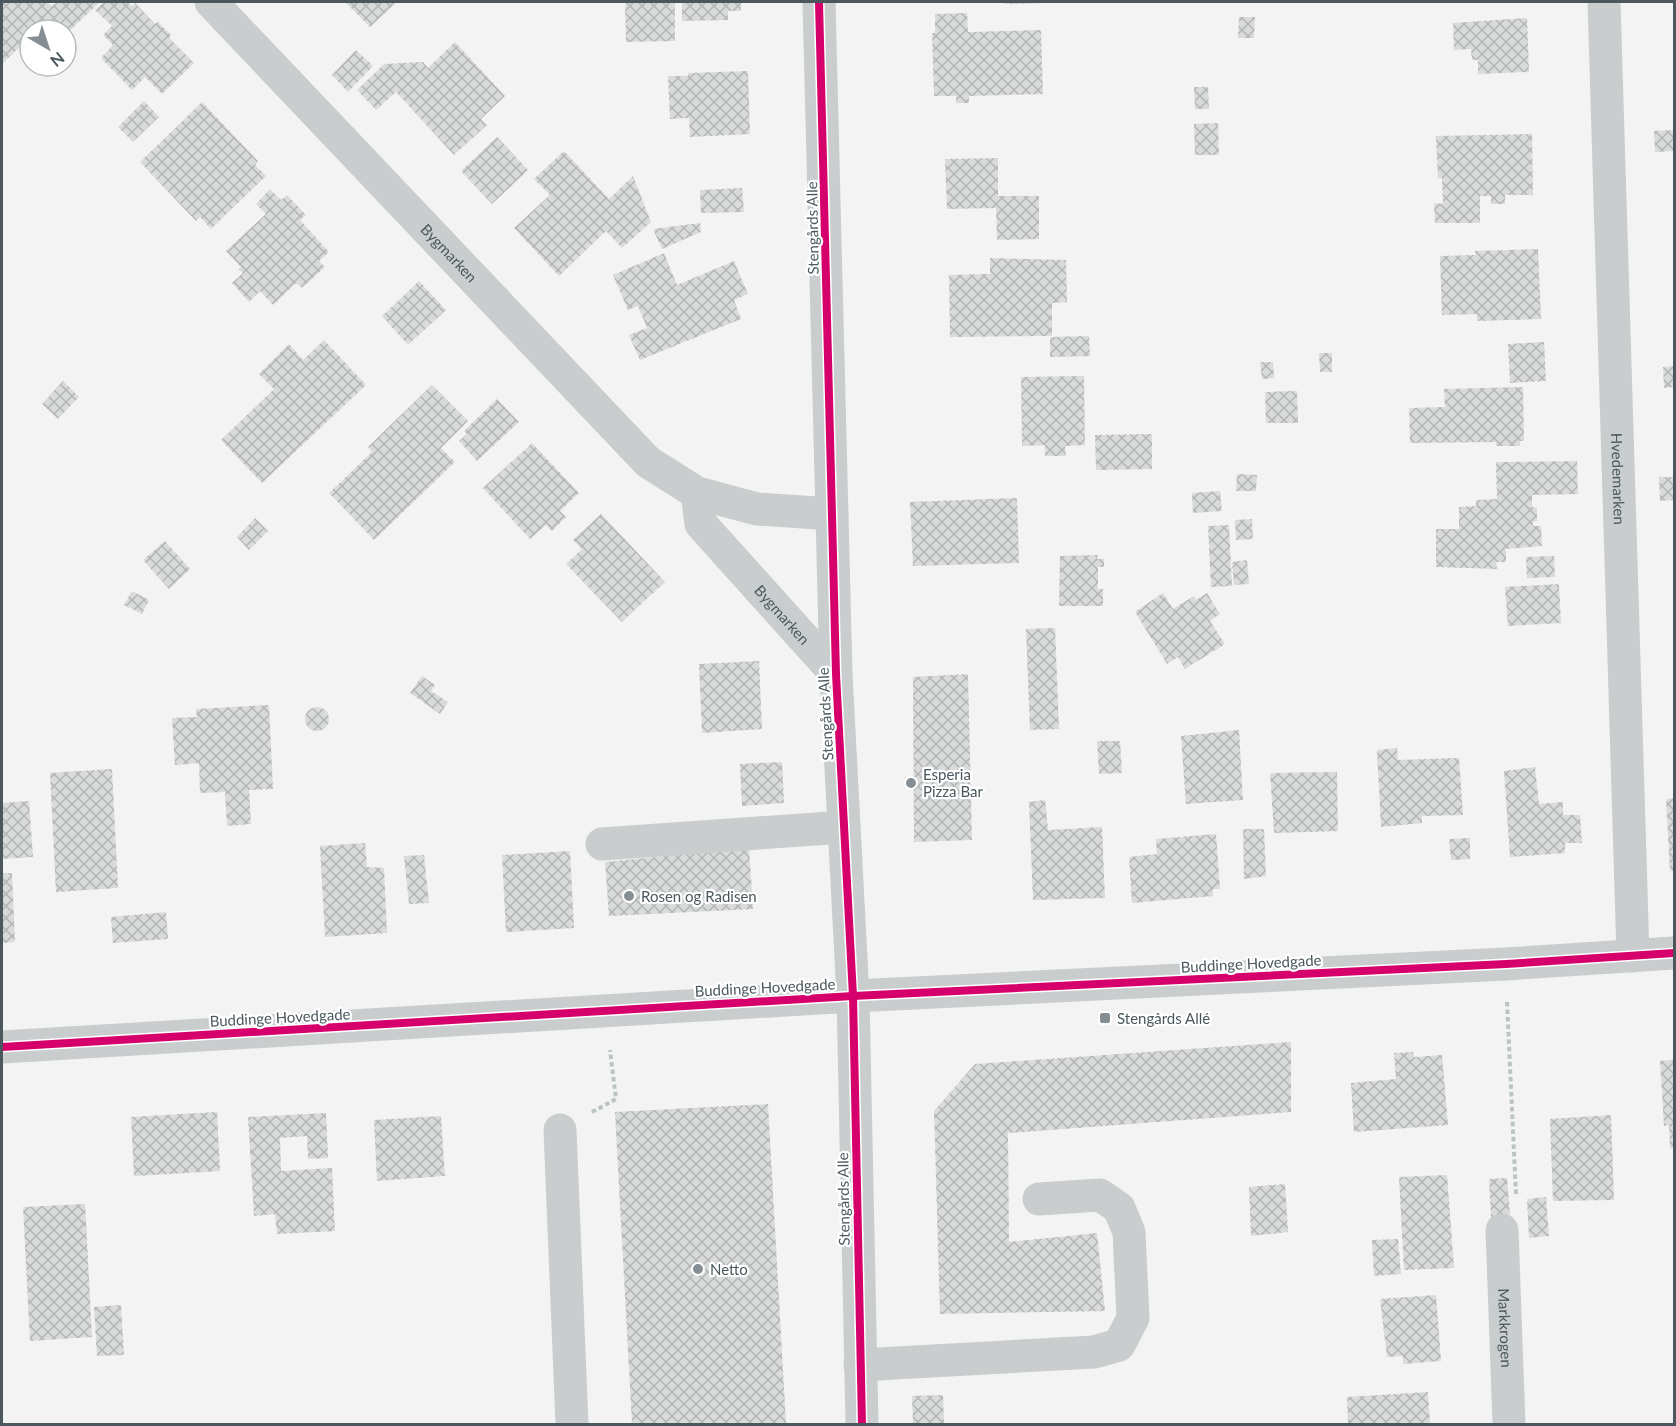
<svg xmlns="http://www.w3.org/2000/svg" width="1676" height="1426" font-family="Lato,sans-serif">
	<defs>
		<pattern id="building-cross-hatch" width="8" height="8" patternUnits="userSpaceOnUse" patternTransform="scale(1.5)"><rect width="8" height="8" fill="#d9dbdb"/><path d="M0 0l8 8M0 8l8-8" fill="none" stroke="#b2b4b5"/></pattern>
	</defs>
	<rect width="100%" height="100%" fill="#f3f3f3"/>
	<g fill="url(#building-cross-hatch)">
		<polygon points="2,2 47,2 52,6 57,2 100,2 66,34 66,30 44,30 41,26 37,30 30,30 30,37 2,64"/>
		<polygon points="104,2 127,2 132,6 135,3 155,24 158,22 171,35 169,38 194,63 162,94 145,77 132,90 101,58 113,45 103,35 112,26 95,10"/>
		<polygon points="345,2 397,2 370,27"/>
		<polygon points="625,2 675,2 675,41 626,42"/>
		<polygon points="682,2 741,2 741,11 728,11 728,20 682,21"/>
		<polygon points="1005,2 1045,2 1045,3 1005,4"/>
		<polygon points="967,13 968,32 1041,30 1043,94 969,96 969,103 956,103 956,96 934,96 932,33 935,33 935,14"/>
		<polygon points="1239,17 1255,17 1254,38 1238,38"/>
		<polygon points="1527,18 1529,72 1478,74 1478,60 1472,60 1471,49 1454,50 1453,23"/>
		<polygon points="455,42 505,96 481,119 487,125 454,155 396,92 376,110 357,90 384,64 423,62 428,68"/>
		<polygon points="356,50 373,66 348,92 332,75"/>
		<polygon points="748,71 750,134 690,137 689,118 670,119 668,76 688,76 688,73"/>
		<polygon points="1194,87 1208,87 1209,109 1195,109"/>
		<polygon points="144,101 159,117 133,142 118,127"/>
		<polygon points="202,102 258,161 255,165 266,176 211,229 200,217 196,221 140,162"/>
		<polygon points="1218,123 1219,155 1195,155 1194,124"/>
		<polygon points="1674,130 1674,151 1655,152 1654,131"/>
		<polygon points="1532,134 1533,195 1505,195 1505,204 1491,204 1491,196 1480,196 1480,223 1435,223 1434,203 1443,204 1442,178 1438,178 1436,136"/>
		<polygon points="497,137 528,170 492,204 461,171"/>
		<polygon points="564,151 609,199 633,176 651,222 622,248 606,231 559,276 514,228 550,195 534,179"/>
		<polygon points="998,158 998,196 1039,196 1039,239 997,240 996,208 947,209 945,159"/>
		<polygon points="742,188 744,212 701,213 700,190"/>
		<polygon points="270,189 281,200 287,195 306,215 300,220 329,252 319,261 325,267 302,288 296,283 273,305 260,291 249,302 232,283 243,273 238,269 241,267 226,251 266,214 256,204"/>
		<polygon points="700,223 701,232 662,249 653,229"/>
		<polygon points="1538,249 1541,319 1477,321 1477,314 1442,315 1440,256 1476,255 1475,251"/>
		<polygon points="664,253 677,285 734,261 748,294 734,300 741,319 640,360 629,335 647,328 638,306 628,310 613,275"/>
		<polygon points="990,258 1066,260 1067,302 1052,303 1052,336 950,337 949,275 990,274"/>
		<polygon points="419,281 446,310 408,345 382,316"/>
		<polygon points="1089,336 1090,356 1050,357 1050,337"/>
		<polygon points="324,340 366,385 262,483 221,440 274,389 259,374 289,344 303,360"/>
		<polygon points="1544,342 1546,381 1510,383 1508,344"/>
		<polygon points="1319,353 1332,353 1332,372 1320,372"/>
		<polygon points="1260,362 1273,362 1274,378 1262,379"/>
		<polygon points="1674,366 1674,387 1664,388 1663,367"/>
		<polygon points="1084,376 1085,445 1065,446 1066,456 1045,456 1045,445 1022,446 1021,377"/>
		<polygon points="63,381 79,397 58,419 42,404"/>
		<polygon points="432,385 468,421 441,448 455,462 374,540 329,493 372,452 368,447"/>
		<polygon points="1523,387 1524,441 1520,441 1520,446 1496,446 1496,442 1410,443 1409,408 1445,407 1444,389"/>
		<polygon points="1297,391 1298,423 1266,423 1265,392"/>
		<polygon points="497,399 519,422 477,461 459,441 467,434 464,431"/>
		<polygon points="1152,434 1152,469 1096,470 1095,435"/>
		<polygon points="532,443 579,493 560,511 566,517 552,531 546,525 530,539 483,488"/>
		<polygon points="1577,461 1578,494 1532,495 1532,507 1537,508 1537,521 1533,522 1533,526 1541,526 1542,546 1506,549 1506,562 1496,562 1497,569 1436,567 1436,529 1459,529 1459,507 1476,506 1476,500 1497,499 1496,462"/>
		<polygon points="1237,474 1257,475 1256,491 1236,491"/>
		<polygon points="1659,477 1674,477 1674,500 1660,501"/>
		<polygon points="1220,491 1222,511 1193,513 1192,493"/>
		<polygon points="1017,498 1019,563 913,566 910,502"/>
		<polygon points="601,514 665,582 622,622 566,564 582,549 573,540"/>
		<polygon points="255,518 268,531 249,550 237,537"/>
		<polygon points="1252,519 1253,539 1236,540 1235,520"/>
		<polygon points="1229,525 1232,586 1211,587 1208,526"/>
		<polygon points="165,541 190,569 169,589 143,560"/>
		<polygon points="1098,555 1097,559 1104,559 1104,567 1098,567 1098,589 1103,589 1103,606 1059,606 1060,556"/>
		<polygon points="1554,556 1555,577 1527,578 1526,557"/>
		<polygon points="1247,560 1249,584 1234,585 1232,562"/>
		<polygon points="1559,584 1561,623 1508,626 1505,587"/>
		<polygon points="132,591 149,600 142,614 124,605"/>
		<polygon points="1163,593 1173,609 1194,596 1196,600 1207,593 1220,614 1210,621 1225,644 1185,669 1178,657 1167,664 1135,612"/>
		<polygon points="1055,628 1059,729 1030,730 1026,629"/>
		<polygon points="759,661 762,729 702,733 699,664"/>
		<polygon points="968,674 972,840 914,842 913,677"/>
		<polygon points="422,676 435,685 431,691 448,702 440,714 410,693"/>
		<polygon points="269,705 273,789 249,790 251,824 227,826 225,792 200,793 199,763 175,765 172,718 197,717 196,709"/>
		<circle cx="317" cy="719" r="12"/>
		<polygon points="1239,730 1243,800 1186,804 1181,736"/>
		<polygon points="1097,741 1120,741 1122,773 1099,774"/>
		<polygon points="1397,748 1398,760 1459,758 1463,815 1422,816 1422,823 1381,827 1377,750"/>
		<polygon points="782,762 784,803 742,806 740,764"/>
		<polygon points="1535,767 1539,804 1563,802 1563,815 1580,815 1582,843 1565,843 1565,853 1510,857 1504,771"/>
		<polygon points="112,769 118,888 56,892 50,773"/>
		<polygon points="1337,772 1338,831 1274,833 1270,773"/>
		<polygon points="1674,798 1674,871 1670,871 1666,799"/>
		<polygon points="1045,800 1048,830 1102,827 1105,898 1033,900 1029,802"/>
		<polygon points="29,801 33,857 2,859 2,803"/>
		<polygon points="1243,829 1264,829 1266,876 1244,879"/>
		<polygon points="1216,834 1220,889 1213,889 1213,896 1132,903 1129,857 1157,854 1156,839"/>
		<polygon points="1470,838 1470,859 1451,860 1449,839"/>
		<polygon points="365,843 367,867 384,868 387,933 325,937 320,846"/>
		<polygon points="749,848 753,909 609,916 605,862"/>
		<polygon points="570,851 574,928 506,932 502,855"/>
		<polygon points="424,855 429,903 409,904 404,856"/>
		<polygon points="2,873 12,873 15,942 2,943"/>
		<polygon points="166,912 168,939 113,943 111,917"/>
		<polygon points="1291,1042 1291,1112 1008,1133 1009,1242 1097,1233 1105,1311 940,1314 934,1111 975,1064"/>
		<polygon points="1413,1052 1414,1057 1442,1055 1448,1125 1354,1132 1351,1083 1396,1079 1394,1053"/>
		<polygon points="1674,1060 1674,1147 1670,1148 1669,1125 1664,1126 1660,1061"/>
		<polygon points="768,1104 786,1424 632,1424 615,1112"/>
		<polygon points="217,1112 220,1171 134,1176 131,1117"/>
		<polygon points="326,1113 328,1158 308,1159 307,1136 280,1138 281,1171 332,1168 335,1231 277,1234 275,1214 254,1216 248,1117"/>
		<polygon points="1611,1115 1614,1200 1553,1201 1550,1119"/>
		<polygon points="441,1116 445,1176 377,1181 374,1120"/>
		<polygon points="1447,1175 1454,1268 1404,1270 1399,1177"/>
		<polygon points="1507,1178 1510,1214 1491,1217 1489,1179"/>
		<polygon points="1285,1184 1288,1232 1251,1236 1249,1187"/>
		<polygon points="1546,1197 1549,1236 1529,1238 1527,1199"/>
		<polygon points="85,1204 92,1337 30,1341 23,1207"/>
		<polygon points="1398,1239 1401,1274 1374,1276 1372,1240"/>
		<polygon points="1436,1295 1441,1361 1403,1364 1403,1356 1387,1357 1380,1299"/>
		<polygon points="121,1305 124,1355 97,1356 94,1307"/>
		<polygon points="1428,1392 1430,1424 1348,1424 1347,1397"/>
		<polygon points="943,1395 944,1424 913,1424 912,1396"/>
	</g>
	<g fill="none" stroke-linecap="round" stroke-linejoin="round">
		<g stroke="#bac5c0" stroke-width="4" stroke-dasharray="4.5 3" stroke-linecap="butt">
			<polyline points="1507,1002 1516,1195"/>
			<polyline points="592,1112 616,1099 610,1050"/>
		</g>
		<g stroke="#cacdce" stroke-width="33">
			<path id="s1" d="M 211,2 L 648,462 L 697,493 L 757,509 L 832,514"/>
			<polyline points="819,2 836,674 853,996 862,1424"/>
			<path id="s2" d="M 1604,2 L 1633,956"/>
			<path id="s3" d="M 697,493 L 701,524 L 836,674"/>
			<polyline points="602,844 844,827"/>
			<polyline points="2,1047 853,996 1506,964 1674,953"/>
			<polyline points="560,1130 572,1424"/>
			<path id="s4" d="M 1502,1230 L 1509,1424"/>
			<polyline points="860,1365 1094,1352 1119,1345 1133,1318 1129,1232 1119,1208 1100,1195 1039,1199"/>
		</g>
		<defs>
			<g id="cycleway">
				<polyline points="819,2 836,674 853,996 862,1424"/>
				<polyline points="2,1047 853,996 1506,964 1674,953"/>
			</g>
		</defs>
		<use href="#cycleway" stroke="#fff" stroke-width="11"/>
		<use href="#cycleway" stroke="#d6006c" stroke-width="8"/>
	</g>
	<g fill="#858e92" stroke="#fff" stroke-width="2">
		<circle cx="911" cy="783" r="6"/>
		<circle cx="629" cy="896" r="6"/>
		<rect x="1099" y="1012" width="12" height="12" rx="3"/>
		<circle cx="698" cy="1269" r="6"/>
	</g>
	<g text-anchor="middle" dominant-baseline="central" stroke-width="4.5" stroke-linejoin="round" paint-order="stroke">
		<g font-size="15" fill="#4a585e" stroke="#fff">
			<text transform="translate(812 228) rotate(-91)">Stengårds Alle</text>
			<text stroke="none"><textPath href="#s1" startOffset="346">Bygmarken</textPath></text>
			<text stroke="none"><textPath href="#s2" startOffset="477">Hvedemarken</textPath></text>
			<text stroke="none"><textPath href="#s3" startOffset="153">Bygmarken</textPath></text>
			<text transform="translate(825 714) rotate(-93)">Stengårds Alle</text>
			<text transform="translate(1251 963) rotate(-3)">Buddinge Hovedgade</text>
			<text transform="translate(765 987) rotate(-3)">Buddinge Hovedgade</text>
			<text transform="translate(280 1017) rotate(-3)">Buddinge Hovedgade</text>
			<text transform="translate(843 1199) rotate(-91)">Stengårds Alle</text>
			<text stroke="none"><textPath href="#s4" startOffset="98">Markkrogen</textPath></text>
		</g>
		<g font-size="15" fill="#4a585e" stroke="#fff" text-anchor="start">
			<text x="923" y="774">Esperia<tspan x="923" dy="17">Pizza Bar</tspan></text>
			<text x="641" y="896">Rosen og Radisen</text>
			<text x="1117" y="1018">Stengårds Allé</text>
			<text x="710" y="1269">Netto</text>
		</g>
	</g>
	<rect width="1676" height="1426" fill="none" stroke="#4a585e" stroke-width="6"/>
	<g transform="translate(48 48) rotate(141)"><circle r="28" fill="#ffffff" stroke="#b7bcbf" stroke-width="1.5"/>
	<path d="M0-4.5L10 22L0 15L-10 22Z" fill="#858e92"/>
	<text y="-9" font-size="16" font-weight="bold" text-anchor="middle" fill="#4a585e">N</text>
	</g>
</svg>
